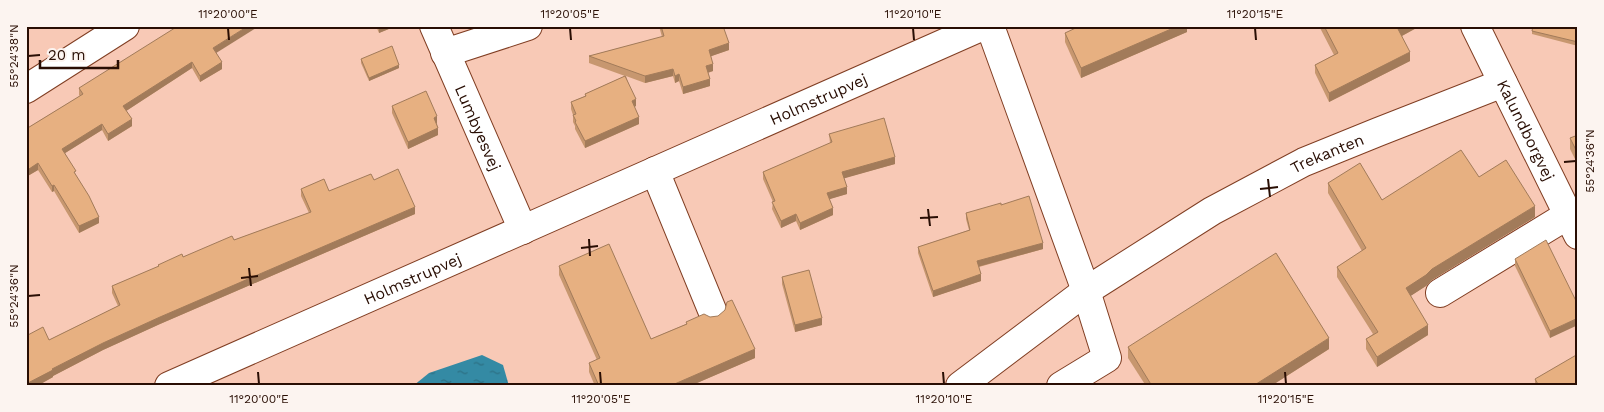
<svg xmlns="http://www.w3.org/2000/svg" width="1604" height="412" font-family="'Work Sans',sans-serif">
	<defs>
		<pattern id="water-ripples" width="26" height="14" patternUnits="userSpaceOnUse" patternTransform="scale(1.25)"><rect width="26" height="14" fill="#348aa4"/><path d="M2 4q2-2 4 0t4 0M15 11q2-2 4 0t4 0" fill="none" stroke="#2c6f83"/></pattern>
	</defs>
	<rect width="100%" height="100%" fill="#f8c9b6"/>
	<polygon fill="url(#water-ripples)" points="482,355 503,365 509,386 413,386 429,373"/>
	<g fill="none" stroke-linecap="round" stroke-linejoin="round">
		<defs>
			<g id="minor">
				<path id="s1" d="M 434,26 L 523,230"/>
				<polyline points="990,26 1086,291 1107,358 1061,386"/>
				<path id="s2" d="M 1475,26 L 1578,235"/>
				<polyline points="445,53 528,26"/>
				<polyline points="26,89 125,26"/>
				<polyline points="655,171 712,310"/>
				<polyline points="1440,293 1568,215"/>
				<path id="s3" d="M 169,386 L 983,26"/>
				<path id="s4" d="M 960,386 L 1086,291 L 1212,211 L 1304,162 L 1378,132 L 1503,83"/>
			</g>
		</defs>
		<use href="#minor" stroke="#803e23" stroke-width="30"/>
		<use href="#minor" stroke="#fff" stroke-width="28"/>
	</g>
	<g fill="#c7976f">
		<polygon points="376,26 396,26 379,33"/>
		<polygon points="659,26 723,26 729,50 711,56 713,71 708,73 710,86 683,94 679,81 675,83 673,76 645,83 626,76 636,106 634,107 639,124 585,148 575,129 575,126 573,122 573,115 571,109 571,102 585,96 585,94 625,76 589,63 589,56 662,37"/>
		<polygon points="1187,26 1187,32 1081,78 1065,42 1065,33"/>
		<polygon points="1319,26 1420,26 1402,36 1410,61 1329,102 1315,73 1315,65 1334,55"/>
		<polygon points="1578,26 1578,46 1532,34 1532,31"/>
		<polygon points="216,53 222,69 200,82 192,68 126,111 132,126 108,141 102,130 65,153 99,223 79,233 54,191 52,192 38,170 26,177 26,129 80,96 79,95 79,88"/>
		<polygon points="361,59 399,68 369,81 361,63"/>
		<polygon points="392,106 437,123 438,135 408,149 392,113"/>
		<polygon points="829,134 895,164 844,178 847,194 829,199 833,215 800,230 796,221 781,228 772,209 773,202 763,179 763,172 830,143"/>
		<polygon points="1578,135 1578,165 1570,149 1570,138"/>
		<polygon points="1479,177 1535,217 1432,280 1426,286 1410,296 1428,335 1377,367 1366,349 1366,339 1373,334 1337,277 1337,267 1362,251 1328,193 1328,183 1382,200"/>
		<polygon points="374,180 415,214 160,324 103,350 53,376 53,377 37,386 26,386 49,340 118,306 112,293 112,286 158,267 158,265 234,240 309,213 301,196 301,189 329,191"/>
		<polygon points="1001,205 1043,249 979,267 981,281 933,297 918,253 918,247 969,230 966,219 966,213"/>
		<polygon points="1515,259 1578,305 1550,338 1515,266"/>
		<polygon points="559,266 651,339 686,324 686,322 755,358 690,386 595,386 589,372 589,363 597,360 559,275"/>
		<polygon points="782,277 822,325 795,332 782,284"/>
		<polygon points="1128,347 1329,349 1271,386 1146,386 1128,358"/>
		<polygon points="1535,379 1578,386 1535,386"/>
	</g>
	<g fill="#a27b5a">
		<polygon points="248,26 259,26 213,55 213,48"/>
		<polygon points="379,26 396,26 379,33"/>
		<polygon points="1178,26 1187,26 1187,32 1081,78 1081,68"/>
		<polygon points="1404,26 1420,26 1398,38 1398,29"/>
		<polygon points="729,43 729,50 709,57 709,50"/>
		<polygon points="1410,52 1410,61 1329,102 1329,93"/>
		<polygon points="192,62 192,68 123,113 123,106"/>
		<polygon points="222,62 222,69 200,82 200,76"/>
		<polygon points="713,64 713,71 706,73 706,66"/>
		<polygon points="399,65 399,68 369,81 369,78"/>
		<polygon points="673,69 673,76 645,83 645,76"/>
		<polygon points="679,74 679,81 675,83 675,76"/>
		<polygon points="710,79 710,86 683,94 683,87"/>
		<polygon points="636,99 636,106 632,108 632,101"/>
		<polygon points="437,116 437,123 434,125 434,118"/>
		<polygon points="639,117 639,124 585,148 585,141"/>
		<polygon points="132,119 132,126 108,141 108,134"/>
		<polygon points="102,124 102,130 62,155 62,149"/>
		<polygon points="438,128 438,135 408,149 408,142"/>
		<polygon points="895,157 895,164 842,179 842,172"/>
		<polygon points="38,163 38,170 26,177 26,171"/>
		<polygon points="54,185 54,191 52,192 52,186"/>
		<polygon points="847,187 847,194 827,200 827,193"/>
		<polygon points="1535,206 1535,217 1432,280 1426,286 1406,299 1406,288 1432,269"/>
		<polygon points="415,207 415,214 160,324 103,350 53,376 53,377 37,386 26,386 26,384 52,369 103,343 160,317"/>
		<polygon points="833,208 833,215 800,230 800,223"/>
		<polygon points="796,214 796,221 781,228 781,221"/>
		<polygon points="99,217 99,223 79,233 79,226"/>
		<polygon points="1043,243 1043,249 977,267 977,261"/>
		<polygon points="981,274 981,281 933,297 933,291"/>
		<polygon points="822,318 822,325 795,332 795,325"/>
		<polygon points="1578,318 1578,325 1550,338 1550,331"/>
		<polygon points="1428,325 1428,335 1377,367 1377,357"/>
		<polygon points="1329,338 1329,349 1271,386 1253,386"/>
		<polygon points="755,349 755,358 690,386 670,386"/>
	</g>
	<g fill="#e7b081" stroke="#a27b5a">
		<polygon points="178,26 248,26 213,48 222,62 200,76 192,62 123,106 132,119 108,134 102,124 62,149 76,171 74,172 89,196 99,217 79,226 54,185 52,186 38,163 26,171 26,129 83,94 79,88"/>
		<polygon points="661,26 723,26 729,43 709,50 713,64 706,66 710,79 683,87 679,74 675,76 673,69 645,76 589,56 664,36"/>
		<polygon points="1080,26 1178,26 1081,68 1065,33"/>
		<polygon points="1324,26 1404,26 1398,29 1410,52 1329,93 1315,65 1338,53"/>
		<polygon points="1533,26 1578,26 1578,42 1532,31"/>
		<polygon points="392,46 399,65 369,78 361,59"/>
		<polygon points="625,76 636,99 632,101 639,117 585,141 575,122 576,121 573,115 576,114 571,102 586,96 585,94"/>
		<polygon points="426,91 437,116 434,118 438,128 408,142 392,106"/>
		<polygon points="884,118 895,157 842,172 847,187 827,193 833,208 800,223 796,214 781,221 772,202 775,201 763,172 832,142 829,134"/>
		<polygon points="1578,135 1578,154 1570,138"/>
		<polygon points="1461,150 1479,177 1506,160 1535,206 1432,269 1426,275 1406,288 1428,325 1377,357 1366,339 1378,332 1337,267 1366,248 1328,183 1360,163 1382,200"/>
		<polygon points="398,169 415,207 160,317 103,343 52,369 53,370 26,384 26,336 43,327 49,340 120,305 112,286 159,266 158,265 182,254 183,257 232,236 234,240 311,212 301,189 324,179 329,191 371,174 374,180"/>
		<polygon points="1029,196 1043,243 977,261 981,274 933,291 918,247 970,230 966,213 1001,203 1001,205"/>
		<polygon points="1546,240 1578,305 1578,318 1550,331 1515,259"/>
		<polygon points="609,244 651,339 687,324 686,322 704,314 710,317 718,316 725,310 727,302 732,300 755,349 670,386 599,386 589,363 600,358 559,266"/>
		<polygon points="1276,253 1329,338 1253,386 1152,386 1128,347"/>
		<polygon points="809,270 822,318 795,325 782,277"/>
		<polygon points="1578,354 1578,383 1573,386 1539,386 1535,379"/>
	</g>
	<path fill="none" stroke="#290e04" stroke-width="2" d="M 228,28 L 229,40M 570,28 L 571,40M 913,28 L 914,40M 1255,28 L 1256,40M 28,56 L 40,55M 1564,162 L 1576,161M 1268,179 L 1270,197M 1260,189 L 1278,187M 928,209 L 930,226M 920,218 L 938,217M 589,239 L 590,256M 581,248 L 598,246M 249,268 L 251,286M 241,278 L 258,276M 28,296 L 40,295M 258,372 L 259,384M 600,372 L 601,384M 943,372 L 944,384M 1285,372 L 1286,384"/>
	<g text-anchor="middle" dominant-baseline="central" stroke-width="4" stroke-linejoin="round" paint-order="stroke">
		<g font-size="16" fill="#290e04" stroke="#fcf4f0">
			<text stroke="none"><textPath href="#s3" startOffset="710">Holmstrupvej</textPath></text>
			<text stroke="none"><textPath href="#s1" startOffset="111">Lumbyesvej</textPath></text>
			<text stroke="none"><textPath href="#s2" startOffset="116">Kalundborgvej</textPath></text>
			<text stroke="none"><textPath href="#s4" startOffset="436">Trekanten</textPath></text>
			<text stroke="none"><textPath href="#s3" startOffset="266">Holmstrupvej</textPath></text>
		</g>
	</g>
	<rect width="1604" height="412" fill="none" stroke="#fcf4f0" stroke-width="55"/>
	<path d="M40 60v8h78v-8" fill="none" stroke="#290e04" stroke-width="2.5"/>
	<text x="48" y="60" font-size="15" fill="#290e04" stroke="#fcf4f0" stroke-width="4" paint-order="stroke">20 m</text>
	<rect x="28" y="28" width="1548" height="356" fill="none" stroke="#290e04" stroke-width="2"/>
	<g font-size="12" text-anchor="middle" fill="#290e04">
		<text x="228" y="18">11°20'00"E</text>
		<text x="570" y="18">11°20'05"E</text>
		<text x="913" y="18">11°20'10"E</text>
		<text x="1255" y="18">11°20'15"E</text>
		<text transform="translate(14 56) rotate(-90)" y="4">55°24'38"N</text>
		<text transform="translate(1590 161) rotate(-90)" y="4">55°24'36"N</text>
		<text transform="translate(14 296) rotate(-90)" y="4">55°24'36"N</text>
		<text x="259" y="403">11°20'00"E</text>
		<text x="601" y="403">11°20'05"E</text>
		<text x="944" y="403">11°20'10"E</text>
		<text x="1286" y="403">11°20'15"E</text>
	</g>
</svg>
